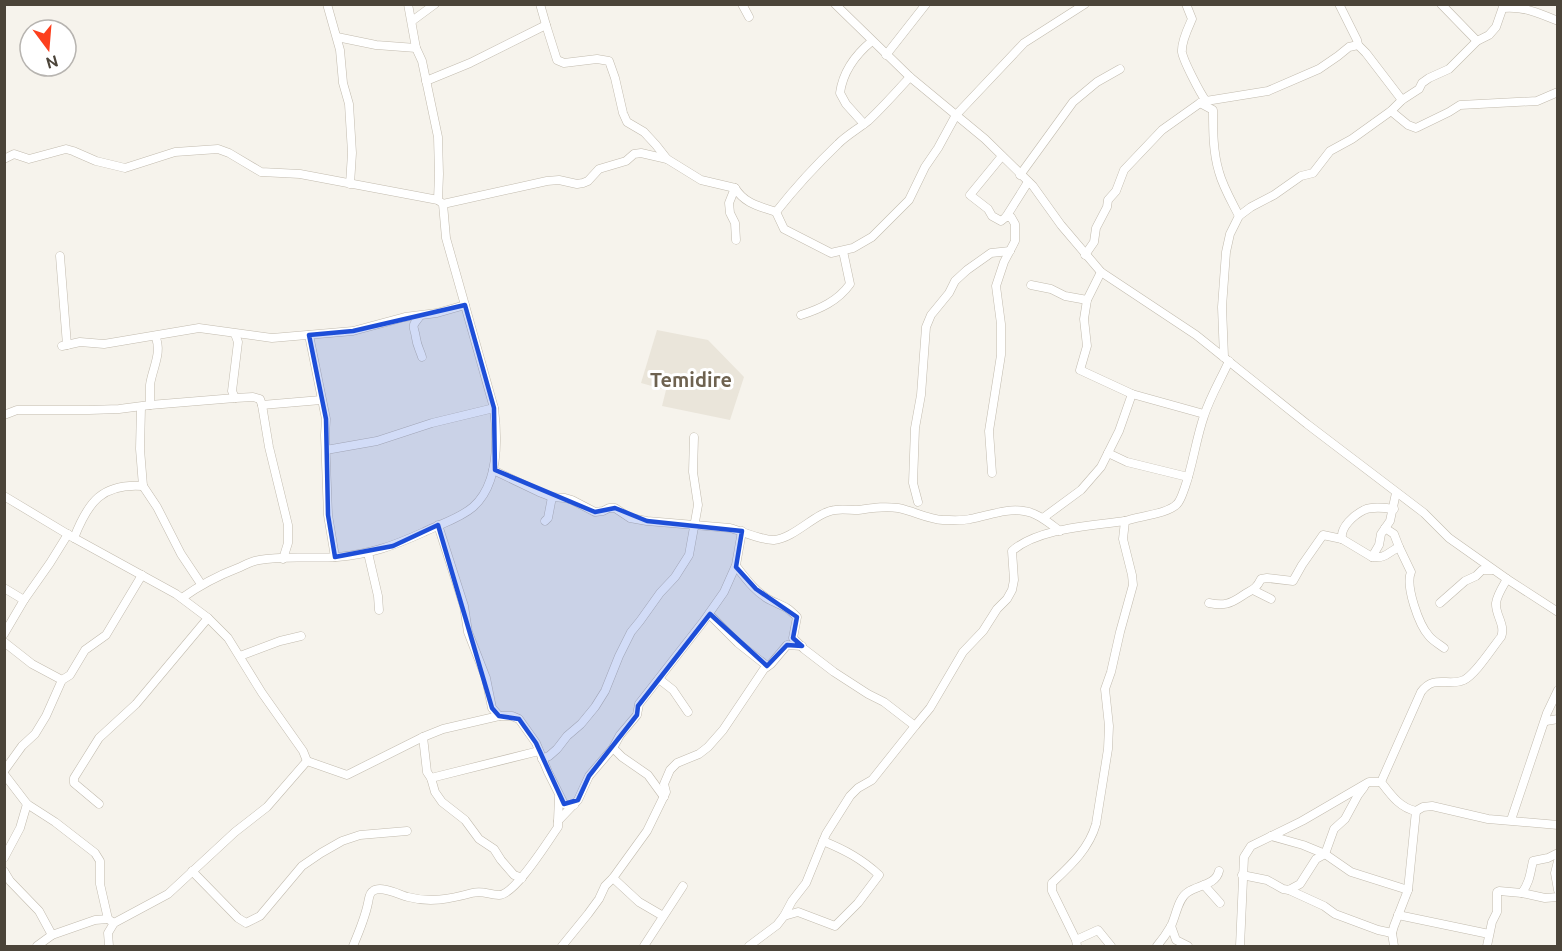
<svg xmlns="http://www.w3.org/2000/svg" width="1562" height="951" font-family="Ubuntu,sans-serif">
	<rect width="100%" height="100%" fill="#f6f3ec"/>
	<polygon fill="#eae5da" points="657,330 708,340 744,377 730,420 662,406 666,390 641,383"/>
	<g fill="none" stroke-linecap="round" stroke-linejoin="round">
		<defs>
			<g id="street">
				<polyline points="327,4 340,50 343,83 349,104 352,153 350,184"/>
				<polyline points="742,4 749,17"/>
				<polyline points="835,4 910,77 985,139 1033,186 1061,225 1101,272 1196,335 1307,424 1424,513 1449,538 1507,579 1558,612"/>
				<polyline points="1339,4 1357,40 1358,45"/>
				<polyline points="1441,4 1477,41"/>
				<path d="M 1503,8 C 1523,6 1539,13 1558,21"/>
				<polyline points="412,21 435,4"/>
				<polyline points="546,25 557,60 564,63 597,59 609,61 615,78 623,113 627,122 644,132 656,145 667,159"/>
				<polyline points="337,37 376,45 416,48"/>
				<polyline points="886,55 926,4"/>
				<polyline points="426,81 470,63 546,25 540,4"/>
				<polyline points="1206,101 1268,91 1319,69 1338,56 1349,47 1358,45 1366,53 1402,100"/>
				<path d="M 1200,103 L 1213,110 C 1213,131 1213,152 1219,172 C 1223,187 1232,202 1239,216"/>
				<polyline points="1391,111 1408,125 1416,128 1449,112 1460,105 1537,101 1558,92"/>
				<path d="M 864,124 L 846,104 L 840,93 C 843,71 855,55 872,41"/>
				<polyline points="1002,156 970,195 988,209 992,216 1001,221 1006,217 1028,182"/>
				<polyline points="4,159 14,154 29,159 66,149 73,151 96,161 125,168 175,152 218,149 229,153 261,172 300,174 438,200"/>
				<polyline points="1020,175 1073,102 1097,82 1120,69"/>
				<polyline points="735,188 729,203 730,213 735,223 736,240"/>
				<path d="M 443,204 L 547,181 L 559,180 L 577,184 L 583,183 L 588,181 L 599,169 L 626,161 L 634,154 L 641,153 L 667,159 L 701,180 L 735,188 C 745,204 759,206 776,212 L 784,229 L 831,253 L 853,248 L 872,237 L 909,200 L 925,167 L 938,148 L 956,115 L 1024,43 L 1085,4"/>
				<path d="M 776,212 C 795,188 816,165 838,144 C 847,135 858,129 868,121 C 883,107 896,92 910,77"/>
				<path d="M 1085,255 L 1094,242 L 1096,228 L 1107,207 L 1108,200 L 1116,191 L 1124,170 L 1162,130 L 1200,103 L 1206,101 C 1200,93 1183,60 1182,52 C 1181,42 1188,28 1192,19 L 1186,4"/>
				<polyline points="60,256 67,345"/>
				<polyline points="1101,272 1087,300 1084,319 1087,346 1080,370 1132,394 1204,414"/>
				<polyline points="1031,285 1051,289 1065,296 1087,300"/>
				<path d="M 801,315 C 820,309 838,301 850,284 L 843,251"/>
				<path d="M 420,316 C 410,329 414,324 416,338 C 417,346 420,350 422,357"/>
				<polyline points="235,334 238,342 232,391 235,398"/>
				<polyline points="309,335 326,419 325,435 328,515 335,557"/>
				<polyline points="62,346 80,342 104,344 199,328 272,338 353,331 405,317 437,313 465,305"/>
				<polyline points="1224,357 1222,307 1226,252 1230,234 1239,216 1251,207 1274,195 1301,176 1313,173 1330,151 1352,139 1391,111 1402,100 1419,89 1422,83 1429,78 1449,69 1477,41 1489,35 1496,27 1504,4"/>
				<path d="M 150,405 C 150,398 150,391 150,385 C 152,369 163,352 155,336"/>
				<polyline points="262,405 321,400"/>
				<polyline points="141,407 140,449 143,486 157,507 181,554 201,584"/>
				<polyline points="4,415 17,410 89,410 119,409 150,405 235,398 253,397 260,399 262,405 269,447 288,525 288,543 283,559"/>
				<polyline points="326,450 377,441 432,423 494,408"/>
				<polyline points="1108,453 1127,462 1188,477"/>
				<path d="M 493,470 L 539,492 L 552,497 L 565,498 L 572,500 L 595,512 L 603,511 L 609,508 L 615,508 L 630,518 L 647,521 L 730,528 C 741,531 764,541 774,540 C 795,538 816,512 835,510 C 842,509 850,510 858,510 C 873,508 883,506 898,508 C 914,511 927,519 943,520 C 951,520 962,521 970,519 C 988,516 1006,508 1024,511 C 1038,513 1049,523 1060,531"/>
				<polyline points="992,473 989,431 1001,355 1001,324 996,286 1004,262 1015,241 1015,224 1011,217 1006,217"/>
				<polyline points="4,496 74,538 176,594 208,618 228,638 262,693 303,751 307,761 347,775 423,737 443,729 499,716 512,716 519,719 536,743 548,772 564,804 570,806 574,805"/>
				<polyline points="918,502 913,483 915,428 921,395 926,327 931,315 949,293 955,281 967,270 991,253 1010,251"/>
				<polyline points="1043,518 1081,490 1101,467 1119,431 1132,394"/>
				<polyline points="545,521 548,518 552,497"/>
				<polyline points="438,525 464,606 468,632 486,678 492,708 499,716"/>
				<polyline points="1385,528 1394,534 1399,547"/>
				<path d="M 74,538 C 88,502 102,483 143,486"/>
				<path d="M 1342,539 C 1340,527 1354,515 1364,510 C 1373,506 1385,508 1394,509"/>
				<polyline points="368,553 378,596 379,610"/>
				<polyline points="1372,557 1379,545 1381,534 1390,521 1396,493"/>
				<path d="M 736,566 C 746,579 757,594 772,601 C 785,607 786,606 797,617 L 793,638 L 804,649 L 834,672 L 868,694 L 884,702 L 915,726"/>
				<path d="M 1507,579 C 1503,586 1497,595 1496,603 C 1495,615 1506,625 1501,637 C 1492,648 1476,674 1464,680 C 1448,687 1434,674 1421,692 L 1381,782 C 1391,795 1400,808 1416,811 L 1423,807 L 1432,806 L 1488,819 L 1558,825"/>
				<polyline points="4,588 24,600"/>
				<polyline points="1255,589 1255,591 1271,599"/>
				<path d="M 182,598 C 200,585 217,576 238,568 C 245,565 252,561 259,560 C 285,555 311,559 337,557 C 371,554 393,546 424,532 C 440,524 459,519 473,507 C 499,484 498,440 494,408 L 446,238 L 443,204 L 438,200 L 439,174 L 438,137 L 422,61 L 416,48 L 408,4"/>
				<path d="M 1209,603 C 1224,606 1230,604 1242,596 C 1252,589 1255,591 1261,579 L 1267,578 L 1293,581 L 1302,565 L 1323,535 L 1342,539 L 1372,557 C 1386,559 1388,552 1399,547 L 1411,572 C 1405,586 1419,625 1429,636 C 1433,641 1439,644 1444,648"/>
				<polyline points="1440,603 1465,581 1476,576 1482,570 1493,570"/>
				<polyline points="709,614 738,643 767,666"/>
				<polyline points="4,634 24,600 50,563 68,534"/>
				<polyline points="4,642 32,664 62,680"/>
				<polyline points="240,656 280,641 301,636"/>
				<polyline points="659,679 673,690 688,712"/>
				<polyline points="1546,721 1558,719"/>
				<polyline points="423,737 427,772 431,778 435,792 442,802 465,820 479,839 494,849 501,860 514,875 522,878"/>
				<polyline points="613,748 622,757 648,775 664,797"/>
				<polyline points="542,759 549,756 557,749 567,736 581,724 595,707 605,691 619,656 631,632 640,621 660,593 675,577 689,555 698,505 693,472 694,437"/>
				<polyline points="4,771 22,746 35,734 46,716 62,680 70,675 85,650 106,635 142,575"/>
				<polyline points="4,774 27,804 55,822 95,853 100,861 100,884 108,919 114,923"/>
				<polyline points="431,778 539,751"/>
				<polyline points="99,804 74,783 74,778 99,738 136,704 208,618"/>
				<polyline points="1511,820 1547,713 1558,690"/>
				<polyline points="558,821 559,797"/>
				<polyline points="1271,836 1303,845 1325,854 1351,872 1408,890"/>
				<polyline points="4,858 20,828 27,804"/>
				<polyline points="1558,861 1555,873 1558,890"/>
				<polyline points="4,871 10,881 39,911 52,935"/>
				<polyline points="192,871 238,918 246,923 260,916 302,866 321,853 342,841 360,835 407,831"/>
				<polyline points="1242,875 1267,880 1283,889 1289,890 1300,884 1316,859 1325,854 1334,829 1345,819 1358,795 1364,787"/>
				<polyline points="613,878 639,902 663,916"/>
				<polyline points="1204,885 1220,903"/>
				<polyline points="1289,890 1324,906 1335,914 1378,930 1392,933"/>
				<polyline points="1522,893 1545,898 1558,897"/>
				<polyline points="1398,915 1489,934"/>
				<path d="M 784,916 L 798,912 L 835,926 L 858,903 L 879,875 C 862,859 845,850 823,841"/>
				<polyline points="1171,926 1176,940 1188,946"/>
				<polyline points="1076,940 1098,930 1111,946"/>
				<polyline points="37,946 52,935 95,920 108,919"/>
				<polyline points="109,946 108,933 114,923 168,894 235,832 267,807 307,761"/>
				<path d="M 353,946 C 359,932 365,918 368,903 C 369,899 369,893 373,891 C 381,885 400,895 408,897 C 430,903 450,899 472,893 C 484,890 488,895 499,895 C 515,895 548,841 558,827 L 558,821 L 578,800 L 589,776 L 613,748 L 620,735 L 637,715 L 639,704 L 703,622 L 724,592 L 736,565 L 742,531"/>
				<polyline points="562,946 588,914 599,899 605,886 613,878 647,831 666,792 664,784 670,770 677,763 699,754 708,747 723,730 764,669 771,664 787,645 802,646"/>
				<polyline points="644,946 683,886"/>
				<path d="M 749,946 L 777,925 L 784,916 L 792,901 L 806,883 L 826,834 L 850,796 L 858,788 L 872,780 L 915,726 L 930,708 L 963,652 L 983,631 L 997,609 L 1007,599 L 1012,590 L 1014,580 L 1012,551 C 1038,528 1091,526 1125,521 C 1139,516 1168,514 1177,504 C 1181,500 1183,492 1185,487 C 1193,464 1196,439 1204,416 C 1210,397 1221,379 1229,361"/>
				<path d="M 1077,946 L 1076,940 L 1052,891 L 1052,883 C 1070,866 1089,849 1096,824 L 1108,749 L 1109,726 L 1105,689 L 1111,672 L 1120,632 L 1133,585 L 1132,575 L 1123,539 L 1125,521"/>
				<path d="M 1157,946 C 1162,940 1167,933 1171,926 C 1176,916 1178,898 1188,892 C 1198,885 1216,885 1219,871"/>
				<polyline points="1240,946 1244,857 1251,846 1302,821 1369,782 1381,782"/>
				<polyline points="1394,946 1392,933 1394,926 1408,890 1416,811"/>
				<path d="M 1487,946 L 1492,922 L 1497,912 L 1497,892 L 1499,891 L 1522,893 C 1530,881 1530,874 1533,861 L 1548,858 L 1558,853"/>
			</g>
		</defs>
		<use href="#street" stroke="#c2bbae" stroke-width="9"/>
		<use href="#street" stroke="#fff" stroke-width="8"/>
	</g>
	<path fill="#1d4ed8" fill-opacity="0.2" stroke="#1d4ed8" stroke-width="4.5" stroke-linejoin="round" d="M 465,305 L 494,408 L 495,470 L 595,512 L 615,508 L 647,521 L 742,531 L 736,567 L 756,589 L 797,617 L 793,638 L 802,646 L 787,645 L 767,666 L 710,614 L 638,706 L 637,715 L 589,776 L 578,800 L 564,804 L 536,743 L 519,719 L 499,716 L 492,708 L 438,525 L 393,546 L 335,557 L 328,515 L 326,419 L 309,335 L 353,331 Z"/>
	<g text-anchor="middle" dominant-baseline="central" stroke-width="6" stroke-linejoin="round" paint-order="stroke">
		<g font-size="20" font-weight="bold" fill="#6e6250" stroke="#fff">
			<text x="691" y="379">Temidire</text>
		</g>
	</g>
	<rect width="1562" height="951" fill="none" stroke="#4b4439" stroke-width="12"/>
	<g transform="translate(48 48) rotate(164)"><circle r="28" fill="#ffffff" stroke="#b7b4b0" stroke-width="1.5"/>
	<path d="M0-4.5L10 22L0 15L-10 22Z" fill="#fc3f1d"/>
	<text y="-9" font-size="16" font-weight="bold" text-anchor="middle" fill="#4b4439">N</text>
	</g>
</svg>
